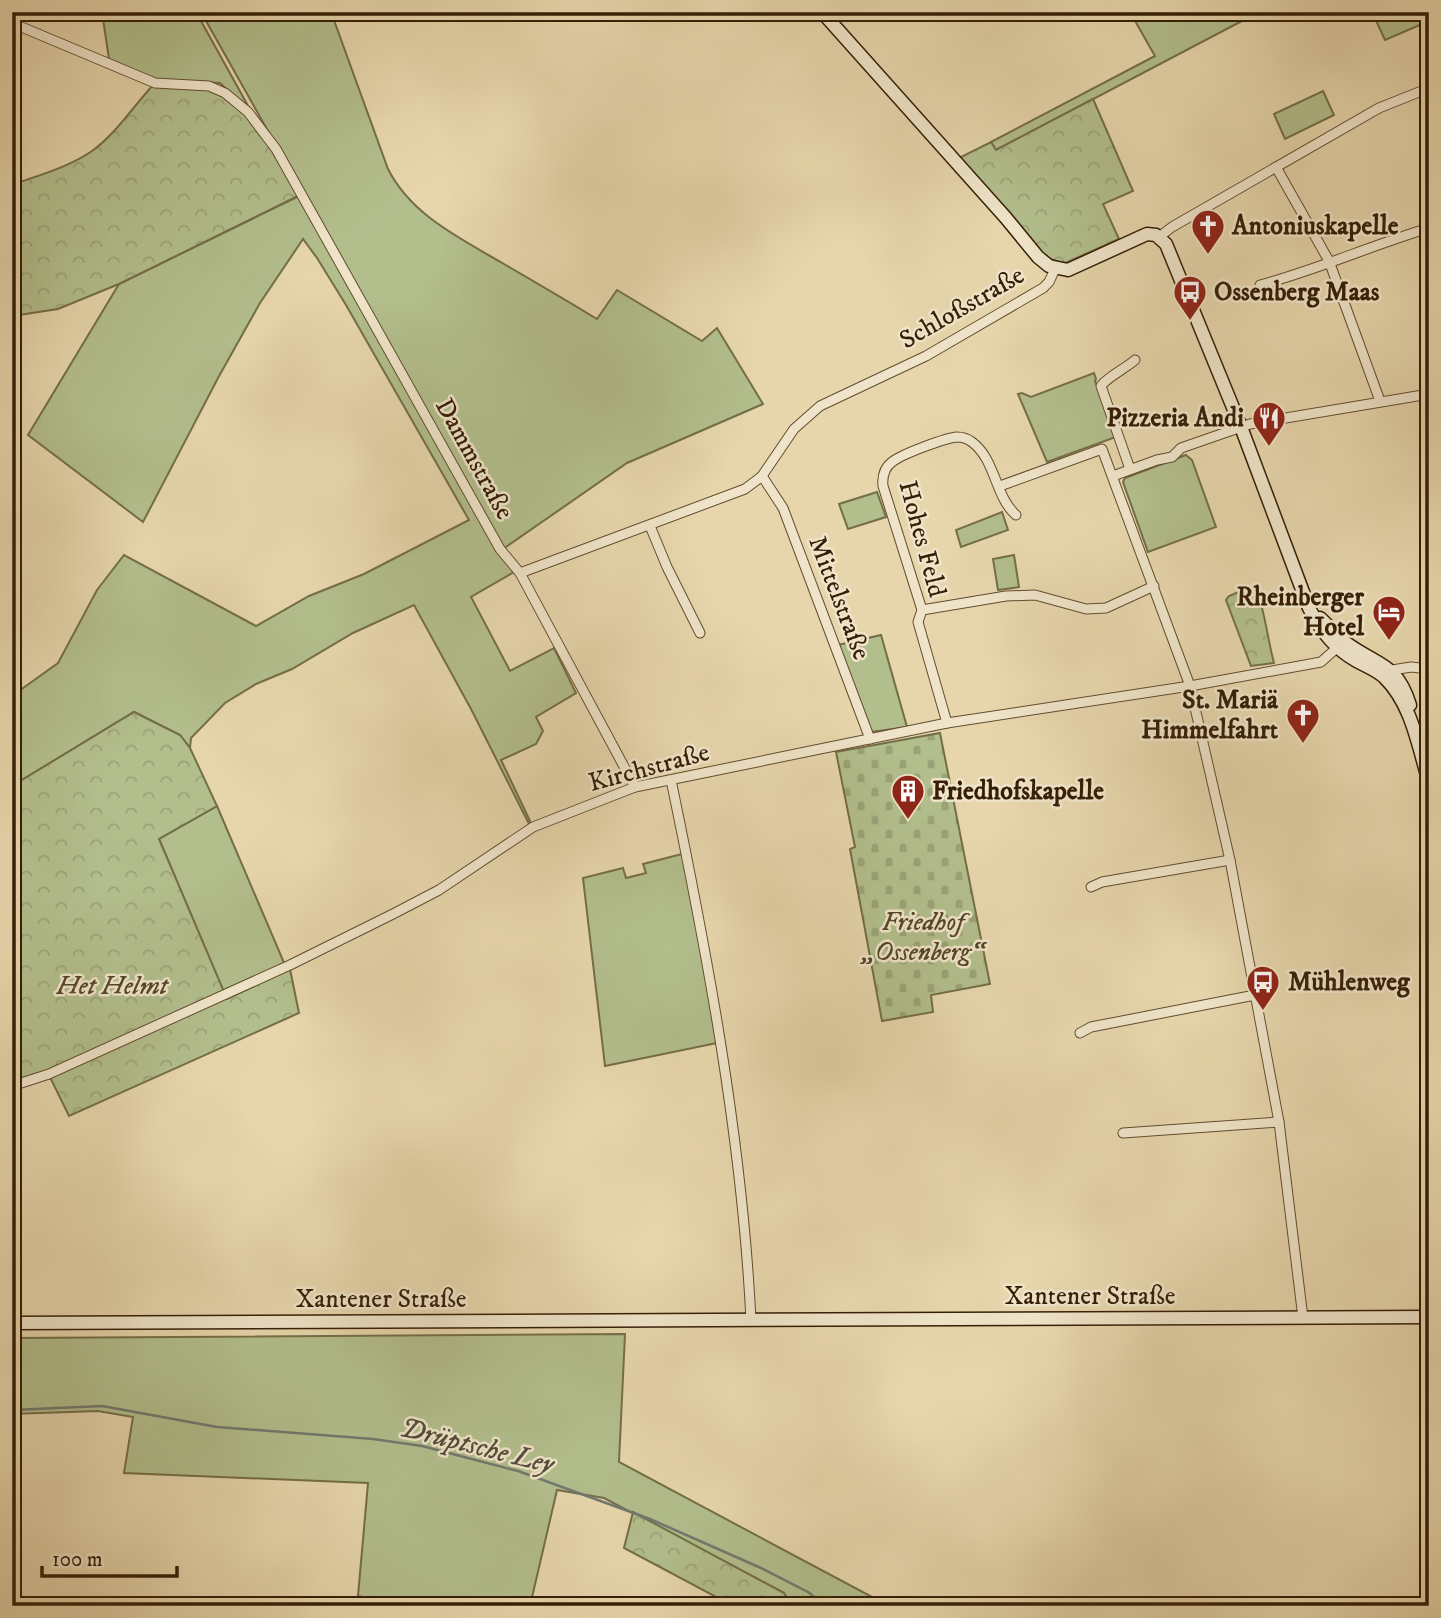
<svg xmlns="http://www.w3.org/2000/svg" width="1441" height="1618" font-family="'IM FELL DW Pica',serif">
	<defs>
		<pattern id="forest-crowns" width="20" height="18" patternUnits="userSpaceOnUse" patternTransform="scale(1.75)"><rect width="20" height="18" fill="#b2be8c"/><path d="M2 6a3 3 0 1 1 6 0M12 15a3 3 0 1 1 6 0" fill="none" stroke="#9aa377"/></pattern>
		<pattern id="cemetery-stones" width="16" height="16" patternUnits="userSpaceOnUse" patternTransform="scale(1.75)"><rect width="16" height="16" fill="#b2be8c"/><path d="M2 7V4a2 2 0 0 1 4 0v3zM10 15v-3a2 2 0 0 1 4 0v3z" fill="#9aa377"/></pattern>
	</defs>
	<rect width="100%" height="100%" fill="#e7d6ac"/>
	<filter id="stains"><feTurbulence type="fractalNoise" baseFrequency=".00286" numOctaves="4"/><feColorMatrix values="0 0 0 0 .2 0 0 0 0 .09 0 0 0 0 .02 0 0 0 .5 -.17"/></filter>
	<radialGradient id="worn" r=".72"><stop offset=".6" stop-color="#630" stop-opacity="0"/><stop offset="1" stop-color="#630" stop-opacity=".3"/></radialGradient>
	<g fill="#b2be8c" stroke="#746e48" stroke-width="2">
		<polygon points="102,12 196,12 252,113 220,83 161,80 143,75 109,59"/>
		<path d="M 201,12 L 331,12 L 388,169 C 412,216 460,238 504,264 C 535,282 566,300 597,319 L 617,290 L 702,341 L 717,328 L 763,404 L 627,463 L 503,549 Z"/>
		<polygon points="1130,12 1259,12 996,150 991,142 1155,56"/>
		<polygon points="1372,12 1429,12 1429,21 1385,40"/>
		<polygon points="1323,91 1334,115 1285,139 1274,114"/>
		<polygon points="299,196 514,572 471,597 510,671 554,648 576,693 536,717 543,731 536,744 501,760 531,823 529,824 471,709 414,605 353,633 292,669 256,684 225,703 191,738 190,748 180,735 134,712 12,786 12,696 58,663 97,590 124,555 256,626 309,596 364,574 469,520 346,305 317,258 303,239 260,303 218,378 143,522 28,435 119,284"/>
		<polygon points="1094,373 1096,379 1095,381 1116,437 1047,462 1018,394 1022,393 1031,397"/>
		<polygon points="1186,455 1192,460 1216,527 1148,552 1123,482 1125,478"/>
		<polygon points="877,492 886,517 848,529 839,504"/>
		<polygon points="1002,512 1008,530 961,547 956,530"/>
		<polygon points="1014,555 1019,587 998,590 993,559"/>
		<polygon points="881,635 907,727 871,732 838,645"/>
		<polygon points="217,806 285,965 224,993 159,839"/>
		<polygon points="682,854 706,972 717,1043 605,1066 583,878 623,868 626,878 646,873 643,864"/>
		<polygon points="625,1334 619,1462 889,1606 791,1606 784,1593 604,1498 557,1490 530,1606 407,1606 358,1596 368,1483 124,1473 133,1417 98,1411 12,1414 12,1338"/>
	</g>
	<g fill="url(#forest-crowns)" stroke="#746e48" stroke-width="2">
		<path d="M 155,83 L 209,86 L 248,112 L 300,195 L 119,284 L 58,309 L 12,316 L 12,185 C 39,175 69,167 92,151 C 117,133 134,105 155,83 Z"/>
		<polygon points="1093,99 1133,191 1103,204 1119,239 1063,264 1046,257 959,158 991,142 996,150"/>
		<path d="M 1255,585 C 1265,610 1267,637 1274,663 L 1251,666 L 1226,600 L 1229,596 Z"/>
		<polygon points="134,712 180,735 190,748 217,806 159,839 227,999 290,969 299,1013 69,1116 47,1071 12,1083 12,786"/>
		<polygon points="633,1512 784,1593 791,1606 733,1606 624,1548"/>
	</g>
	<polygon fill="url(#cemetery-stones)" stroke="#746e48" stroke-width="2" points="940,733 990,984 931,995 933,1012 882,1021 850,849 855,847 836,752"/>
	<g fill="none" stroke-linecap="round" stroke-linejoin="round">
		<polyline stroke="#72796f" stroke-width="2.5" points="12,1410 102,1406 217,1427 373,1439 422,1446 518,1471 650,1519 761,1568 808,1592 826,1606"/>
		<defs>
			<g id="street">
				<polyline points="12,23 155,83 209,86 225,93 248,112 276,149 500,549 520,573 635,787"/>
				<polyline points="1276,167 1329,261 1380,401"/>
				<polyline points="1159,237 1172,227 1379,108 1429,88"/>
				<path d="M 1260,285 C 1317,270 1372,245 1429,228"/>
				<path d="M 1130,469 L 1101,386 C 1106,378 1126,368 1135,360"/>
				<polyline points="762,476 783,508 870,739"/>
				<polyline points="1113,476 1157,460 1172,457 1181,448 1250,424 1429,394"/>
				<polyline points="1000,486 1102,449 1190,686 1230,860 1279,1122 1303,1318"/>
				<polyline points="650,526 667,567 700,633"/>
				<polyline points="520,573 745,489 762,476 794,429 820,406 926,356 1043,288 1049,282 1055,269"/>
				<polyline points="922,610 1006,596 1035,595 1086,609 1106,608 1154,586"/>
				<polyline points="1390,673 1392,670 1411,667 1429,669"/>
				<path d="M 947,723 L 918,622 L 922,610 L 883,486 C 882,476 884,468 892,462 C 902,454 945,438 957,437 C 963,437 968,439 972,442 C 996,460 995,497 1016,515"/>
				<path d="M 671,780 C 708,958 742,1139 751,1320"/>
				<polyline points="1091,887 1102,882 1230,860"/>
				<polyline points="1080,1033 1091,1027 1255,995"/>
				<polyline points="12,1086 49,1074 290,965 393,914 439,890 533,827 635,787 947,723 1190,686 1321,662 1340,645"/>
				<polyline points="1123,1133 1279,1122"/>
			</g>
			<g id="secondary">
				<path d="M 822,12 L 1006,218 L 1038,257 L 1049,266 L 1068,270 L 1147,234 L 1156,235 L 1166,244 L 1241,427 L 1309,608 C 1320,630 1334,648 1355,660 C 1365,666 1375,669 1384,677 C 1412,704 1418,746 1429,782"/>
				<path d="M 1320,618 C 1330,627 1339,638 1349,645 C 1381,667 1397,664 1410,705"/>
				<polyline points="12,1323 1429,1317"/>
			</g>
		</defs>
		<use href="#street" stroke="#624c2f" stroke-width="11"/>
		<use href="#secondary" stroke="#351e05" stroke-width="15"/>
		<use href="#street" stroke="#efe4c9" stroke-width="9"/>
		<use href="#secondary" stroke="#efe4c9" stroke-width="12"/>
	</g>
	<defs>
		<symbol id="church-pin" viewBox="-11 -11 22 30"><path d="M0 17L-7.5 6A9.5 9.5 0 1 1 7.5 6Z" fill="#8f2418" stroke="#efe4c9"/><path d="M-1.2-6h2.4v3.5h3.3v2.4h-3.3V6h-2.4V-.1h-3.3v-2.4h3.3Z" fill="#fff"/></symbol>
		<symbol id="bus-pin" viewBox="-11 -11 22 30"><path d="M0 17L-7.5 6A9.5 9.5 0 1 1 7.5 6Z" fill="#8f2418" stroke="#efe4c9"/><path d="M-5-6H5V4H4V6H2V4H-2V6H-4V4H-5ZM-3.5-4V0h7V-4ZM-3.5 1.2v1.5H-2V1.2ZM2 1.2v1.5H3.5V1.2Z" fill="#fff"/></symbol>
		<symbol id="restaurant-pin" viewBox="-11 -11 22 30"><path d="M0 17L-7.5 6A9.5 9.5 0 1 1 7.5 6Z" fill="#8f2418" stroke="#efe4c9"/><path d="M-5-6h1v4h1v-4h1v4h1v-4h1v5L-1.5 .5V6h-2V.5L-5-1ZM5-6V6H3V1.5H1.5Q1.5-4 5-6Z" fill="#fff"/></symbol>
		<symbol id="hotel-pin" viewBox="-11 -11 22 30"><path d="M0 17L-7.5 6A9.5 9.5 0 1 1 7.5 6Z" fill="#8f2418" stroke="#efe4c9"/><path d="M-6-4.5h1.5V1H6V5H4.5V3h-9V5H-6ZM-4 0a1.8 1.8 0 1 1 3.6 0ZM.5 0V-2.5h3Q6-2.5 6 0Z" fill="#fff"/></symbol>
		<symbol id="building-pin" viewBox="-11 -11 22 30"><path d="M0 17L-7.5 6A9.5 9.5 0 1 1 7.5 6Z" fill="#8f2418" stroke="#efe4c9"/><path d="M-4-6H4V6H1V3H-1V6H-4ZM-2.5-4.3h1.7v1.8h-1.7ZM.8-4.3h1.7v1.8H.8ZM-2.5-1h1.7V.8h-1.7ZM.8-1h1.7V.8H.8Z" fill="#fff"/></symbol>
	</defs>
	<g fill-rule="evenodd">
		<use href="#church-pin" x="1189" y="207" width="38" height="52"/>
		<use href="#bus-pin" x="1171" y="273" width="38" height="52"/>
		<use href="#restaurant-pin" x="1250" y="399" width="38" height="52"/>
		<use href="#hotel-pin" x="1370" y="593" width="38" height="52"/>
		<use href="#church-pin" x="1284" y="696" width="38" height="52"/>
		<use href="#building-pin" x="889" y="772" width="38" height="52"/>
		<use href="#bus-pin" x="1244" y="963" width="38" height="52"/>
	</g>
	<g text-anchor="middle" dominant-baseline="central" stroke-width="5" stroke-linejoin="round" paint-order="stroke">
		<g font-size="26" font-weight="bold" fill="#351e05" stroke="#efe4c9" text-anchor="start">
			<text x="1232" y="226">Antoniuskapelle</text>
			<text x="1214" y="292">Ossenberg Maas</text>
			<text x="1244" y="418" text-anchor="end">Pizzeria Andi</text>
			<text x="1364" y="597" text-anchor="end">Rheinberger<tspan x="1364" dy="30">Hotel</tspan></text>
			<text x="1278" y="700" text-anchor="end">St. Mariä<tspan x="1278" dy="30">Himmelfahrt</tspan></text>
			<text x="932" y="791">Friedhofskapelle</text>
			<text x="1288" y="982">Mühlenweg</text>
		</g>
		<g font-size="26" fill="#351e05" stroke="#efe4c9">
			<text transform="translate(962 308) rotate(-30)">Schloßstraße</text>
			<text transform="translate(474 459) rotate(61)">Dammstraße</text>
			<text transform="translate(922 539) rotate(75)">Hohes Feld</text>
			<text transform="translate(839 598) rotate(69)">Mittelstraße</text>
			<text transform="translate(649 768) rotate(-15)">Kirchstraße</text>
			<text x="1090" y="1296">Xantener Straße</text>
			<text x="381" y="1299">Xantener Straße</text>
		</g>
		<g font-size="26" font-style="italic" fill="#544627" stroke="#efe4c9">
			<text x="923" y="922">Friedhof<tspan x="923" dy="30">„Ossenberg“</tspan></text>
			<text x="112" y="986">Het Helmt</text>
		</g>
		<g font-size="28" font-style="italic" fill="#544c3a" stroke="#efe4c9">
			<text transform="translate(477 1446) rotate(14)">Drüptsche Ley</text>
		</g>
	</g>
	<rect width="1441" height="1618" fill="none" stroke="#e7d6ac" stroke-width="42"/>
	<rect x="14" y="14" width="1413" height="1590" fill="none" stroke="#351e05" stroke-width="3.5"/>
	<rect x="21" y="21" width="1399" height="1576" fill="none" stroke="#351e05" stroke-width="2"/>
	<path d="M42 1566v10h135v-10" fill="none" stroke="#351e05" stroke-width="3.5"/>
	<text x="52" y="1566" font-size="21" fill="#351e05" stroke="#efe4c9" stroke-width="5" paint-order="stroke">100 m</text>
	<rect width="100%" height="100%" filter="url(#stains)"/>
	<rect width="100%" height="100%" fill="url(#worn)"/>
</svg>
